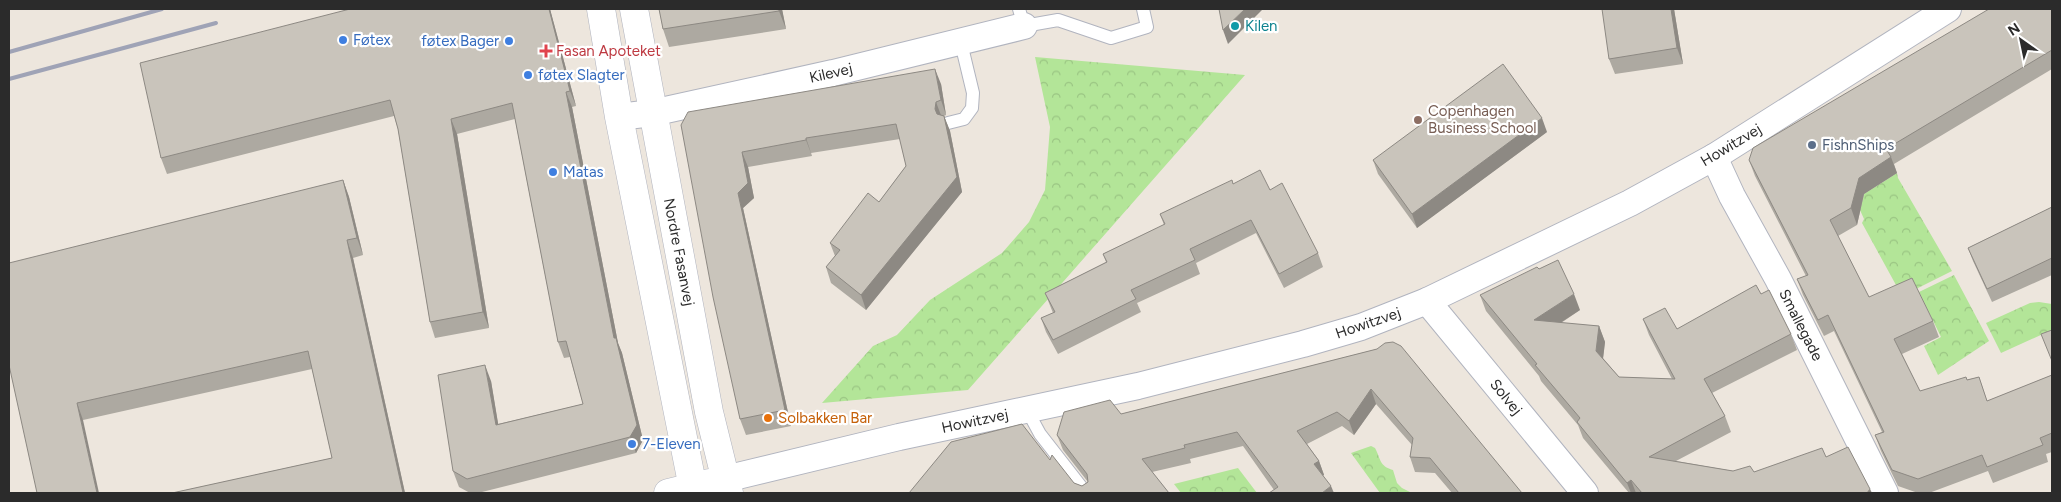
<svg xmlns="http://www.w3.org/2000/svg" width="2061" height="502" font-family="Figtree,sans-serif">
	<defs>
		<pattern id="park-crowns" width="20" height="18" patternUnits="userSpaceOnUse" patternTransform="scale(1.25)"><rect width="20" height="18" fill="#b3e598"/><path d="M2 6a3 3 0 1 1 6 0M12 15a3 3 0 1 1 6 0" fill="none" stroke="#9ac583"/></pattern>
	</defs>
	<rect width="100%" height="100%" fill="#ede6dd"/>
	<g fill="url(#park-crowns)">
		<polygon points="1035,57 1245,75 968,390 822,403 873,346 897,335 930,300 1002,253 1029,222 1045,190 1050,127"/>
		<polygon points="1897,173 1898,178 1952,271 1902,296 1862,223 1864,219 1860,210 1864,194"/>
		<polygon points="1954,275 1989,341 1938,375 1924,346 1941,337 1919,292"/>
		<polygon points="2039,302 2052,304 2052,330 2001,353 1986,323 2030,303"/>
		<path d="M 1371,446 L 1375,448 C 1381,459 1379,466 1393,470 L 1397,483 L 1402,488 L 1412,493 L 1380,493 L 1351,453 Z"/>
		<polygon points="1238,468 1257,493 1181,493 1174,484"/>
	</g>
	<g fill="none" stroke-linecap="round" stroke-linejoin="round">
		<defs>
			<g id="service">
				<polyline points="1019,9 1024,26 1058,20 1111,38 1147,27 1143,9"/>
				<polyline points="948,123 964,119 972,108 973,93 961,43"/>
				<polyline points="1027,410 1040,434 1086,493"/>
			</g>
			<g id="minor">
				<polyline points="619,117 652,113 833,73 1024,26"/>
				<polyline points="1714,157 1732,196 1778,279 1885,493"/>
				<polyline points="1427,301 1585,493"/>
				<polyline points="725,479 899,437 1138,386 1303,344 1361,327 1427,301 1630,203 1714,157 1948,9"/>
			</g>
			<g id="tertiary">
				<polyline points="601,9 619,117 694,493"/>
				<polyline points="634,9 709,412 729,493"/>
				<polyline points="668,493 709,483"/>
			</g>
		</defs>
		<use href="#service" stroke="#b1b4bf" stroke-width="14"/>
		<use href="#minor" stroke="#b1b4bf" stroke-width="28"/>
		<use href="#tertiary" stroke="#b1b4bf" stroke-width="29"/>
		<use href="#service" stroke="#fff" stroke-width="12"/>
		<use href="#minor" stroke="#fff" stroke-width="26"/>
		<use href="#tertiary" stroke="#fff" stroke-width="28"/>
		<g stroke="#9fa3b6" stroke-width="4">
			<polyline points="9,52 162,9"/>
			<polyline points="9,79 216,23"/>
		</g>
	</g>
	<g fill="#ada9a1">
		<polygon points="350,9 550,9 576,106 572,107 618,343 622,353 643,440 636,453 478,493 470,493 459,487 453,471 491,381 498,424 583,404 570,357 564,358 558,342 515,119 457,134 489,328 435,338 430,322 398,129 394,116 167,174 161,158"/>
		<polygon points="659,9 782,9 786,29 669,47 663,29"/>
		<polygon points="1674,9 1683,64 1615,74 1609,59"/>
		<polygon points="2052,9 2052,69 1894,164 1897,173 1864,194 1857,225 1838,236 1869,297 1933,321 1939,337 1902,354 1920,391 1979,377 1987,401 2052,375 2052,452 2046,454 2048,462 1993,483 1988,471 1929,493 1918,493 1898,486 1881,451 1875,435 1882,432 1834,331 1824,336 1803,295 1797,279 1806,276 1755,176 1749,160"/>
		<polygon points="941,84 946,115 944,116 950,131 962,192 866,310 831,283 826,267 835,256 830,243 879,202 906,166 900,139 811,153 812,156 748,167 754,198 743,208 791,426 746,435 740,419 681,125"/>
		<polygon points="1547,132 1417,228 1378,174 1373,160"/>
		<polygon points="343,180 349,197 363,255 353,258 405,493 172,493 332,458 312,369 83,420 9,365"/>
		<polygon points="1233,184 1270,190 1318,253 1323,267 1284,288 1256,233 1196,263 1200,274 1137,303 1141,312 1058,354 1046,332 1041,318 1053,313 1045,293 1106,262 1103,254 1164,225 1160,214"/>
		<polygon points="2052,207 2052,275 1992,302 1973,261 1968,248"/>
		<polygon points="1761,294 1791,334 1797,350 1712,393 1725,416 1731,432 1676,461 1733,471 1754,472 1826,457 1872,493 1629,493 1583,438 1578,425 1541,381 1539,376 1486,311 1480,295 1580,310 1561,323 1599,326 1605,342 1603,358 1619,377 1672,379 1649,335 1643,319 1677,329"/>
		<polygon points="1377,349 1522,493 1452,493 1435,473 1415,472 1410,457 1412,445 1376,404 1354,435 1342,426 1307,444 1319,461 1324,475 1274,490 1243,446 1190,459 1191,463 1152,472 1169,493 909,493 1050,460 1074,483 1082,486 1088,482 1063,450 1057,435 1121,414"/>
	</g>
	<g fill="#8d8983">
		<polygon points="549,9 550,9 576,106 570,91"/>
		<polygon points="779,9 782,9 786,29 779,11"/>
		<polygon points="1245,9 1263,9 1228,44 1223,30"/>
		<polygon points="1671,9 1674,9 1683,64 1677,48"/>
		<polygon points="935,69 941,84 946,115 941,100"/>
		<polygon points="566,92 572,107 618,343 622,353 643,440 636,453 630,437 614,338"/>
		<polygon points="936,102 942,118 940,124 935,109"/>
		<polygon points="944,116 950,131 962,192 866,310 861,295"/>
		<polygon points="1542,118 1547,132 1417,228 1412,214"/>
		<polygon points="451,119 457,134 489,328 483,312"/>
		<polygon points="806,138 812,156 806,140"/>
		<polygon points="742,152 748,167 754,198 743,208 791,426 785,410 738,193"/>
		<polygon points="1891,157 1897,173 1864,194 1857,225 1851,208 1859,178"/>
		<polygon points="343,180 349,197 363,255 357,238"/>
		<polygon points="347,240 353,258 405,493 403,493"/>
		<polygon points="1574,294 1580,310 1540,336 1534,320"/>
		<polygon points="1599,326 1605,342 1602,367 1596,351"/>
		<polygon points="485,365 491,381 501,441 496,425"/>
		<polygon points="1371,389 1376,404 1354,435 1349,421"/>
		<polygon points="77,403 83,420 99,493 97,493"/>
		<polygon points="1319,461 1324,475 1319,478 1314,464"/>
		<polygon points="1631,480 1636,493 1631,493 1627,483"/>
		<polygon points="1331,486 1334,493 1322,493"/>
		<polygon points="1870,489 1872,493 1867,493"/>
	</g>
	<g fill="#c9c4bb" stroke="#8d8983">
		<polygon points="350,9 549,9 570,91 566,92 614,338 616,338 637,425 630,437 467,479 453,471 438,375 485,365 496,425 583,404 566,341 558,342 512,103 451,119 483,312 430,322 398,129 390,100 161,158 140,63"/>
		<polygon points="659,9 779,9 779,11 663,29"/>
		<polygon points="1219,9 1245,9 1223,30"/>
		<polygon points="1602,9 1671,9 1677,48 1609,59"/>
		<polygon points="1989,9 2052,9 2052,50 1886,149 1891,157 1859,178 1851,208 1830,220 1869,297 1912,278 1933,321 1894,339 1920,391 1966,377 1967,380 1979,377 1987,401 2052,375 2052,433 2040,438 2043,445 1987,467 1982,455 1918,479 1892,470 1875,435 1884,432 1828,315 1818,320 1797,279 1808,275 1749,160 1753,148"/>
		<polygon points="1503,64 1542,118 1412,214 1373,160"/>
		<polygon points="935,69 941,100 936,102 935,109 937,114 944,116 957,177 861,295 826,267 840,250 830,243 868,193 879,202 906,166 896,124 806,138 806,140 742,152 748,183 738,193 785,410 740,419 713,297 681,125 688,112"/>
		<polygon points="1260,170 1270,190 1282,183 1318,253 1279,274 1251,220 1190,249 1195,260 1131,290 1136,299 1053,340 1041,318 1055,312 1045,293 1107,262 1103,254 1165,224 1160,214 1232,180 1233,184"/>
		<polygon points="343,180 357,238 347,240 403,493 172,493 332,458 308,351 77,403 97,493 37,493 9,365 9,263"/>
		<polygon points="2052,207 2052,258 1987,289 1968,248"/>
		<polygon points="1558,260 1574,294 1534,320 1599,326 1596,351 1619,377 1675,379 1643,319 1665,308 1677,329 1756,285 1761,294 1769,290 1791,334 1704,379 1725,416 1649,457 1733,471 1750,466 1754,472 1822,448 1826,457 1848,447 1870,489 1867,493 1642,493 1631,480 1627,483 1577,422 1580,418 1535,365 1537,364 1480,295 1537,267 1539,269"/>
		<polygon points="2052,330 2052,361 2041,334"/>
		<polygon points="1393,342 1401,346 1522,493 1459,493 1430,458 1410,457 1413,438 1371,389 1349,421 1337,412 1297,431 1319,461 1314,464 1331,486 1322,493 1269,493 1278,487 1237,432 1184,445 1185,448 1142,459 1169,493 909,493 951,442 1022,424 1050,460 1052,455 1074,483 1082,486 1088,482 1087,474 1057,435 1064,412 1110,400 1121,414 1377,349 1385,343"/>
	</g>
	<circle fill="#0f9aa8" stroke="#fff" stroke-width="2" cx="1235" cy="26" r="5"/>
	<g fill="#3f7fe0" stroke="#fff" stroke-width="2">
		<circle cx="343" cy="40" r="5"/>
		<circle cx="509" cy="41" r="5"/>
		<circle cx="528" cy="75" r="5"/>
		<circle cx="553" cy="172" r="5"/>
		<circle cx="632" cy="444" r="5"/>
	</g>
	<path fill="#e0444e" stroke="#fff" stroke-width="2" d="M543.5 43.5h5v5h5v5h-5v5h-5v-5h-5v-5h5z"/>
	<circle fill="#8d6e63" stroke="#fff" stroke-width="2" cx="1418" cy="120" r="5"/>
	<circle fill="#5c6f8a" stroke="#fff" stroke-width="2" cx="1812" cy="145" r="5"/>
	<circle fill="#e8710a" stroke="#fff" stroke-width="2" cx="768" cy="418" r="5"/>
	<g text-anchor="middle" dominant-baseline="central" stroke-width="4.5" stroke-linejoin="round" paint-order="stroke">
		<g font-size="15" fill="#0d838f" stroke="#fff" text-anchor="start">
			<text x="1245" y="26">Kilen</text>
		</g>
		<g font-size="15" fill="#366cbe" stroke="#fff" text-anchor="start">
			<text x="353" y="40">Føtex</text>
			<text x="499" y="41" text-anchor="end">føtex Bager</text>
			<text x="538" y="75">føtex Slagter</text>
			<text x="563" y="172">Matas</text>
			<text x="642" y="444">7-Eleven</text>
		</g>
		<g font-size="15" fill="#be3a42" stroke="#fff" text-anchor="start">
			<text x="556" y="51">Fasan Apoteket</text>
		</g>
		<g font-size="15" fill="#2b2b2b" stroke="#fff">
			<text transform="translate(831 73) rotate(-13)">Kilevej</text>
			<text transform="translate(1731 145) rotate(-31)">Howitzvej</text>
			<text transform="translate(679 252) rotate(79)">Nordre Fasanvej</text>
			<text transform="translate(1368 323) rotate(-19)">Howitzvej</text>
			<text transform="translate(1801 325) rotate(63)">Smallegade</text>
			<text transform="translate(1506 397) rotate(51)">Solvej</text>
			<text transform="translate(975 421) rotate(-12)">Howitzvej</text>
		</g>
		<g font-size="15" fill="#785e54" stroke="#fff" text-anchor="start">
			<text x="1428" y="111">Copenhagen<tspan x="1428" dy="17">Business School</tspan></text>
		</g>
		<g font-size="15" fill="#4e5e75" stroke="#fff" text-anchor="start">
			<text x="1822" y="145">FishnShips</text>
		</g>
		<g font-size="15" fill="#c56008" stroke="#fff" text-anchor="start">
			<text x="778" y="418">Solbakken Bar</text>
		</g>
	</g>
	<rect width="2061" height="502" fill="none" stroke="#2b2b2b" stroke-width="20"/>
	<g transform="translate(2021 40) rotate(327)" stroke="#ffffff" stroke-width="4" paint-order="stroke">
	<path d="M0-4L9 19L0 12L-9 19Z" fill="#2b2b2b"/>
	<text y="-8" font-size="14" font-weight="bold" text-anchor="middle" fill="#2b2b2b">N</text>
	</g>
</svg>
